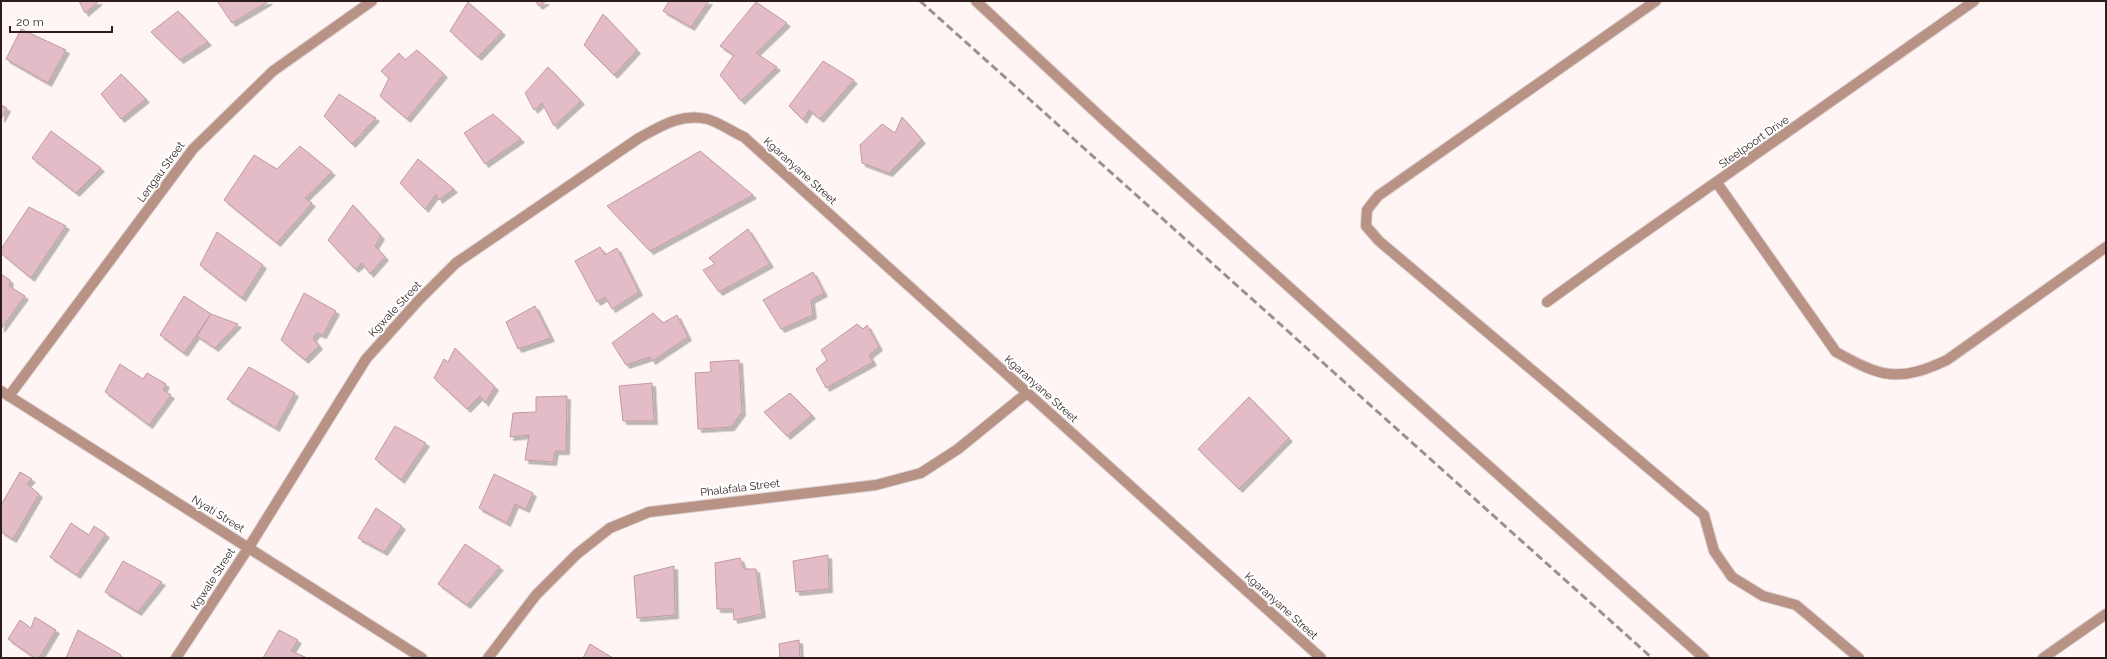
<svg xmlns="http://www.w3.org/2000/svg" width="2107" height="659" font-family="Raleway,sans-serif">
	<defs>
		<filter id="shadow"><feDropShadow dx="3.5" dy="3.5" stdDeviation="0" flood-color="#0004"/></filter>
	</defs>
	<rect width="100%" height="100%" fill="#fef5f4"/>
	<g fill="#e4bcc8" stroke="#c19aa5" filter="url(#shadow)">
		<polygon points="79,1 99,1 85,13"/>
		<polygon points="217,1 269,1 232,23"/>
		<polygon points="535,1 546,1 539,6"/>
		<polygon points="669,1 709,1 691,27 663,11"/>
		<polygon points="468,2 502,32 478,57 450,31"/>
		<polygon points="756,2 787,23 756,53 777,67 741,101 720,75 734,55 720,46"/>
		<polygon points="178,11 208,42 180,60 151,32"/>
		<polygon points="603,14 637,50 614,75 584,45"/>
		<polygon points="21,29 66,50 48,83 6,59"/>
		<polygon points="417,50 444,74 407,119 380,96 389,78 381,71 399,53 405,60"/>
		<polygon points="823,61 854,80 820,119 809,110 803,120 789,106"/>
		<polygon points="548,67 581,101 554,126 542,103 534,110 525,93"/>
		<polygon points="121,74 146,99 121,119 101,94"/>
		<polygon points="339,94 376,118 352,144 324,116"/>
		<polygon points="1,105 7,108 1,119"/>
		<polygon points="493,114 521,139 485,164 464,133"/>
		<polygon points="902,117 922,140 889,173 862,163 860,145 882,124 895,133"/>
		<polygon points="51,131 101,168 76,193 32,158"/>
		<polygon points="300,146 332,172 305,198 312,203 277,243 224,200 254,155 277,169"/>
		<polygon points="700,151 753,195 650,251 607,206"/>
		<polygon points="418,159 454,189 439,200 436,194 425,209 400,183"/>
		<polygon points="353,205 381,236 375,246 385,257 370,274 362,263 355,269 328,240"/>
		<polygon points="29,207 66,226 31,278 1,253 1,249"/>
		<polygon points="748,229 770,264 719,292 703,270 715,264 709,258"/>
		<polygon points="217,232 263,265 242,298 200,265"/>
		<polygon points="600,247 605,255 617,248 639,292 612,309 605,297 597,302 575,261"/>
		<polygon points="813,272 824,293 811,300 813,315 781,329 763,300"/>
		<polygon points="1,274 10,280 9,286 25,296 1,329"/>
		<polygon points="304,293 336,311 323,335 317,333 313,338 319,346 305,360 281,340"/>
		<polygon points="184,296 211,314 184,353 160,335"/>
		<polygon points="535,306 551,338 518,349 506,322"/>
		<polygon points="653,313 663,323 677,315 688,337 652,361 650,357 626,365 612,343"/>
		<polygon points="211,314 238,324 215,348 197,336"/>
		<polygon points="857,324 863,329 867,325 879,347 869,355 873,362 826,388 816,369 827,360 821,350"/>
		<polygon points="455,348 495,387 485,403 480,396 467,409 434,378 444,359 448,362"/>
		<polygon points="739,360 742,412 731,427 698,429 695,373 711,372 710,362"/>
		<polygon points="120,364 143,379 147,373 166,384 163,390 171,395 149,425 105,392"/>
		<polygon points="249,367 295,393 276,428 227,399"/>
		<polygon points="652,383 654,421 623,421 619,386"/>
		<polygon points="790,393 812,415 787,436 764,412"/>
		<polygon points="567,396 566,451 555,451 553,462 525,460 529,435 510,437 513,413 536,412 536,397"/>
		<polygon points="1249,397 1289,438 1239,489 1198,449"/>
		<polygon points="395,426 426,443 401,480 375,459"/>
		<polygon points="20,472 32,479 27,484 39,494 13,539 1,532 1,505"/>
		<polygon points="494,474 533,493 526,509 515,504 507,523 479,508"/>
		<polygon points="376,508 402,526 384,552 358,538"/>
		<polygon points="71,523 89,535 94,526 106,534 77,575 50,557"/>
		<polygon points="465,544 500,567 467,605 438,584"/>
		<polygon points="828,555 829,589 796,592 793,561"/>
		<polygon points="740,558 744,569 756,569 762,614 734,620 733,609 717,609 715,563"/>
		<polygon points="123,561 162,582 138,612 105,592"/>
		<polygon points="674,566 675,615 637,618 634,576"/>
		<polygon points="35,617 56,630 39,658 35,658 8,639 20,620 31,628"/>
		<polygon points="78,630 121,655 120,658 66,658"/>
		<polygon points="279,630 298,640 291,651 305,657 304,658 263,658"/>
		<polygon points="799,640 800,658 780,658 779,644"/>
		<polygon points="590,644 613,658 583,658"/>
	</g>
	<g fill="none" stroke-linecap="round" stroke-linejoin="round">
		<defs>
			<g id="minor">
				<polyline points="976,1 1105,121 1390,378 1704,658"/>
				<polyline points="1656,1 1378,196 1367,210 1366,226 1379,241 1704,515 1714,551 1732,577 1763,596 1796,605 1859,658"/>
				<path d="M 1717,183 L 1836,352 C 1881,377 1898,383 1947,360 L 2106,247"/>
				<polyline points="1547,302 1615,253 1974,1"/>
				<polyline points="1,391 422,658"/>
				<polyline points="9,396 193,149 273,71 372,1"/>
				<path d="M 176,658 L 249,547 L 366,359 L 418,301 L 456,263 L 639,138 C 661,126 681,113 707,119 C 719,122 732,132 744,137 L 1321,658"/>
				<polyline points="488,658 536,595 577,554 610,528 649,512 876,485 921,473 958,449 1027,393"/>
				<polyline points="2043,658 2106,614"/>
			</g>
		</defs>
		<use href="#minor" stroke="#ddd2d2" stroke-width="12"/>
		<use href="#minor" stroke="#b79285" stroke-width="10"/>
		<polyline stroke="#9d9190" stroke-width="3" stroke-dasharray="8 4" stroke-linecap="butt" points="920,1 1652,658"/>
	</g>
	<g text-anchor="middle" dominant-baseline="central" stroke-width="4" stroke-linejoin="round" paint-order="stroke">
		<g font-size="11" fill="#2d1d1d" stroke="#fff">
			<text transform="translate(1754 142) rotate(-35)">Steelpoort Drive</text>
			<text transform="translate(800 171) rotate(42)">Kgaranyane Street</text>
			<text transform="translate(161 172) rotate(-54)">Lengau Street</text>
			<text transform="translate(395 309) rotate(-47)">Kgwale Street</text>
			<text transform="translate(1041 389) rotate(42)">Kgaranyane Street</text>
			<text transform="translate(740 488) rotate(-7)">Phalafala Street</text>
			<text transform="translate(218 514) rotate(32)">Nyati Street</text>
			<text transform="translate(213 579) rotate(-57)">Kgwale Street</text>
			<text transform="translate(1281 606) rotate(42)">Kgaranyane Street</text>
		</g>
	</g>
	<rect width="2107" height="659" fill="none" stroke="#2d1d1d" stroke-width="4"/>
	<path d="M10 26v6h102v-6" fill="none" stroke="#2d1d1d" stroke-width="2"/>
	<text x="16" y="26" font-size="12" fill="#2d1d1d" stroke="#ffffff" stroke-width="3" paint-order="stroke">20 m</text>
</svg>
